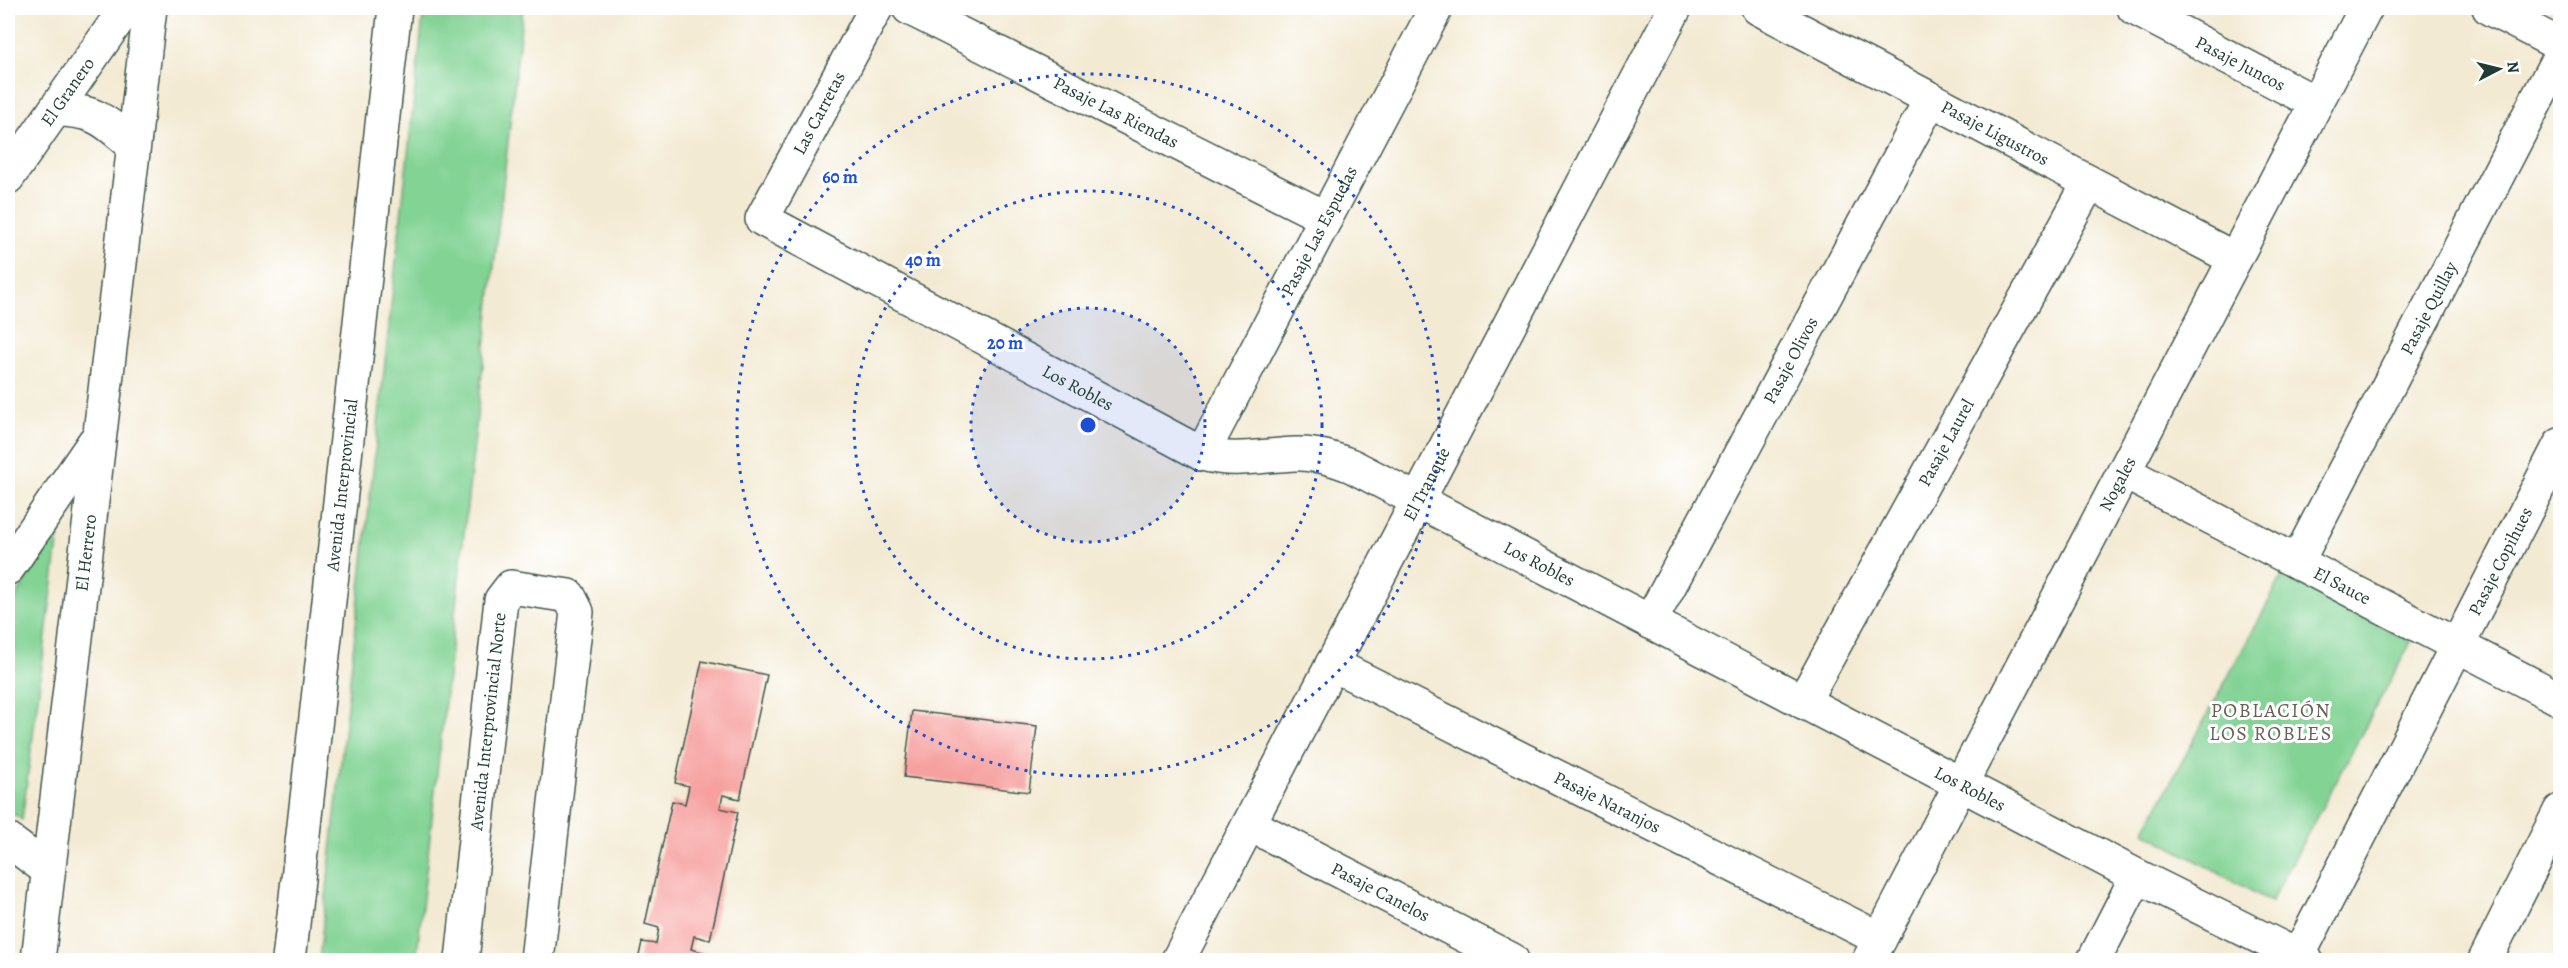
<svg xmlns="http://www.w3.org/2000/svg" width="2568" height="968" font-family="Alegreya,serif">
	<rect width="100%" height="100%" fill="#fff"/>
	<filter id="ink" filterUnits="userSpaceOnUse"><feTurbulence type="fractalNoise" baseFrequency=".0167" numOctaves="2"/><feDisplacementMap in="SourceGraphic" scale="12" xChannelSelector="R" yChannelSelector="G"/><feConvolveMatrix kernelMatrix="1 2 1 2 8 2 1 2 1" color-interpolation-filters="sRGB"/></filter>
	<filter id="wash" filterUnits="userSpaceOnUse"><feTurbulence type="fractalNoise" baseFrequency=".008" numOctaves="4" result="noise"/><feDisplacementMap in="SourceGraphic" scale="24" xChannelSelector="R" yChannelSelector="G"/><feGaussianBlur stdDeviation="1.35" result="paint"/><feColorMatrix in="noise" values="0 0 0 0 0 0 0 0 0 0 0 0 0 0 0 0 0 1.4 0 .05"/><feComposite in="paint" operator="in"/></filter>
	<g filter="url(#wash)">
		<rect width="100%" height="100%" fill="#f3ead3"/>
		<g fill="#82d394" stroke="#508864" stroke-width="1.5">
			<polygon points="424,8 523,8 416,960 319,960"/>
			<polygon points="60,528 22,820 8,810 8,609"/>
			<polygon points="2284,573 2411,642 2271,902 2144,832"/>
		</g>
		<g id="blocks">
			<g fill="#f6a09f">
				<polygon points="702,661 767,675 740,799 723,795 720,808 738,812 710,940 694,936 691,949 706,953 704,960 638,960 642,942 656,944 659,928 645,924 672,801 685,804 689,786 675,783"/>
				<polygon points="912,711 1037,726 1029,792 904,777"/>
			</g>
		</g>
	</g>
	<g filter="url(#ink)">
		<use href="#blocks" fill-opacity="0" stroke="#3f574c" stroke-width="1.5"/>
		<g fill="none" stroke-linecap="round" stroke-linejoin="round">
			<defs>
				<g id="minor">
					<path id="s1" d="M 876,8 L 762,219 L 1202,454 C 1237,463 1262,455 1296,454 C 1316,453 1334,459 1352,466 L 2137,876 L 2306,960"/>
					<path id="s2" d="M 909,8 L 1326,218"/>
					<path id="s3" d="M 1758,8 L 2235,259"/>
					<path id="s4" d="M 2134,8 L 2316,103"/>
					<polyline points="2489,8 2560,45"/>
					<path d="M 55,110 C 95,110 104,120 133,145"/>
					<path id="s5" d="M 8,177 L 126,8"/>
					<path id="s6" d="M 1202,454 L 1436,8"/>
					<path id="s7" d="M 2124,472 L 2560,699"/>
					<path id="s8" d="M 2297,562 L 2560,55"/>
					<polyline points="8,568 95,441"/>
					<path id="s9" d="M 1650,622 L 1931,99"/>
					<path id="s10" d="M 1332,664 L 1880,939"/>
					<path id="s11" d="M 1803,702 L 2089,183"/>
					<path id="s12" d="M 1249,824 L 1512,960"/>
					<polyline points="8,840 48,870"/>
					<path id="s13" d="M 38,960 L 150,8"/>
					<path id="s14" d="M 289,960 L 395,8"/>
					<path id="s15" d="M 462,960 L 501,600 L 511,587 L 569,596 L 577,612 L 537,960"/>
					<path id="s16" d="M 1178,960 L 1675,8"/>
					<path id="s17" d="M 1869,960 L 2366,8"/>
					<polyline points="2094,960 2137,876"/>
					<path id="s18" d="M 2296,960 L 2560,445"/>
					<polyline points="2485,960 2560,811"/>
				</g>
			</defs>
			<use href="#minor" stroke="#3f574c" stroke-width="36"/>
			<use href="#minor" stroke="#fff" stroke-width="33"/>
		</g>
	</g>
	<circle cx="1088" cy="425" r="117" fill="#1d4ed8" fill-opacity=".12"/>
	<g fill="none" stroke="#1d4ed8" stroke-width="3" stroke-dasharray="3 6">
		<circle cx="1088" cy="425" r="117"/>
		<circle cx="1088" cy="425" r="234"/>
		<circle cx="1088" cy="425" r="351"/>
	</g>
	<g text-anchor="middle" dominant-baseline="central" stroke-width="6" stroke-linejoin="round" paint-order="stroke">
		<g font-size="18" fill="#1f3d34" stroke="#fff">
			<text stroke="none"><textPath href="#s4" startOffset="120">Pasaje Juncos</textPath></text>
			<text stroke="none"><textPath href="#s5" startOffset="104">El Granero</textPath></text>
			<text transform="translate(819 113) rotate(-62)">Las Carretas</text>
			<text stroke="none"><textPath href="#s2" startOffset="232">Pasaje Las Riendas</textPath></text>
			<text stroke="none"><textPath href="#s3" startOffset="268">Pasaje Ligustros</textPath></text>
			<text stroke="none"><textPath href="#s6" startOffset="252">Pasaje Las Espuelas</textPath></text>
			<text stroke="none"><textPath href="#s8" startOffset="286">Pasaje Quillay</textPath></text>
			<text stroke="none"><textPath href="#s9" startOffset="297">Pasaje Olivos</textPath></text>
			<text stroke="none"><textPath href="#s1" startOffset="598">Los Robles</textPath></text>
			<text stroke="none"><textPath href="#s11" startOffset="296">Pasaje Laurel</textPath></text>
			<text stroke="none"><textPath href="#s14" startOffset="478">Avenida Interprovincial</textPath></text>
			<text stroke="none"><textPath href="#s16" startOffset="537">El Tranque</textPath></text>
			<text stroke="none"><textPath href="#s17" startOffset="537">Nogales</textPath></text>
			<text stroke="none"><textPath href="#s13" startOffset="410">El Herrero</textPath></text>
			<text stroke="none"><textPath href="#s18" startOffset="448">Pasaje Copihues</textPath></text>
			<text stroke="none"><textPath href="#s1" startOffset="1102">Los Robles</textPath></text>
			<text stroke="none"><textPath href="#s7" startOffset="246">El Sauce</textPath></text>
			<text stroke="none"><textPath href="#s15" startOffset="240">Avenida Interprovincial Norte</textPath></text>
			<text stroke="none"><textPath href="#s1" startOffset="1588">Los Robles</textPath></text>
			<text stroke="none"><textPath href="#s10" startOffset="308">Pasaje Naranjos</textPath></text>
			<text stroke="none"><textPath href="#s12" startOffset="148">Pasaje Canelos</textPath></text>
		</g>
		<g font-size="20" letter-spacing="1.5" fill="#6a6059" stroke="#fff">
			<text x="2271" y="710">POBLACIÓN<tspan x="2271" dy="23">LOS ROBLES</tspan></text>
		</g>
	</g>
	<circle cx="1088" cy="425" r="9" fill="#1d4ed8" stroke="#fff" stroke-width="3"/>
	<g font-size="18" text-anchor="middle" font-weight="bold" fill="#1d4ed8" stroke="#fff" stroke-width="6" stroke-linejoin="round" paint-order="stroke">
		<text x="840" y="183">60 m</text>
		<text x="923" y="266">40 m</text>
		<text x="1005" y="349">20 m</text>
	</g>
	<rect width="2568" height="968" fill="none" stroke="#fff" stroke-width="30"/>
	<g transform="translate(2499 69) rotate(83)" stroke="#ffffff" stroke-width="4.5" paint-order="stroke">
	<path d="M0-4.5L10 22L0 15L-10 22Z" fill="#1f3d34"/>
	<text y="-9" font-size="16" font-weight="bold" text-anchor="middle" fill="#1f3d34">N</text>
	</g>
</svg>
